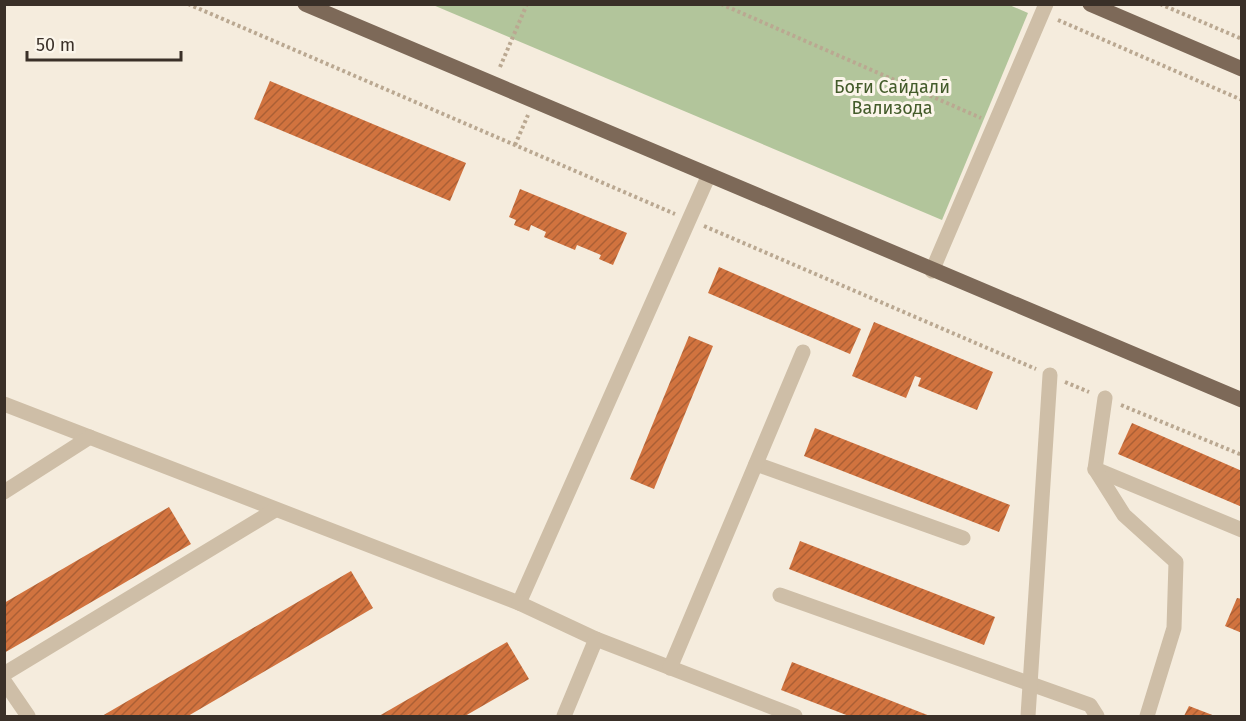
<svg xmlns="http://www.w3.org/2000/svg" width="1246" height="721" font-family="'Fira Sans',sans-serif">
	<defs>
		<pattern id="building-hatch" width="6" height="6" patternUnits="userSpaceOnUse" patternTransform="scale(1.5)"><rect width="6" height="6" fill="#d1733f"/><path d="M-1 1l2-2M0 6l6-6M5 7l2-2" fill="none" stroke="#ab5f35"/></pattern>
	</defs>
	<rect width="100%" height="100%" fill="#f5ecdd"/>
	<polygon fill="#b2c59b" points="1007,4 1028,13 942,220 433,5"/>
	<g fill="url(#building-hatch)">
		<polygon points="270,81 466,163 450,201 254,119"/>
		<polygon points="520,189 627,233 613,265 599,259 601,255 577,245 575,250 544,237 546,232 531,225 529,231 514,225 516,220 509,217"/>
		<polygon points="719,267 861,329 850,354 708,293"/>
		<polygon points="874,322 993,372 977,410 918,386 921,378 915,376 906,398 852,376"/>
		<polygon points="689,336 713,346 654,489 630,479"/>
		<polygon points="1132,423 1242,471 1242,507 1118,454"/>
		<polygon points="815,428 1010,505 999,532 804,456"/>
		<polygon points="169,507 191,544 4,653 4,603"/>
		<polygon points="800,541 995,617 984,645 789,569"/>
		<polygon points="351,571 373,608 188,716 102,716"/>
		<polygon points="1237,598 1242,599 1242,633 1225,626"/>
		<polygon points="507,642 529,679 465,716 379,716"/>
		<polygon points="792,662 930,716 849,716 781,690"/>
		<polygon points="1189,706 1215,716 1184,716"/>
	</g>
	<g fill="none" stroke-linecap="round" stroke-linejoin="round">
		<g stroke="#baa891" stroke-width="4" stroke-dasharray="3 3" stroke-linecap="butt">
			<polyline points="188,4 675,214"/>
			<polyline points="721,4 981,118"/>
			<polyline points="1160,4 1242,39"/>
			<polyline points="1058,20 1242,100"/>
			<polyline points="500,67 527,4"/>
			<polyline points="515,145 528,115"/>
			<polyline points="704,226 1036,369"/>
			<polyline points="1065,382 1089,392"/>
			<polyline points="1121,405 1242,455"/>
		</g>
		<g stroke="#cebea7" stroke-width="15">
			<polyline points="932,271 1046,4"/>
			<polyline points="1105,398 1095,469 1242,530"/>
			<polyline points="4,404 519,603 708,177"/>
			<polyline points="756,464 963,538"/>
			<polyline points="1095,469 1124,515 1176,562 1174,628 1147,716"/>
			<polyline points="4,492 90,437"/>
			<polyline points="780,595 1090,705 1097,716"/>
			<polyline points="519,603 596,639 795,716"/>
			<polyline points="670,668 803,352"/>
			<polyline points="4,674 275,510"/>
			<polyline points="4,681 28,716"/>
			<polyline points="564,716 596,639"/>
			<polyline points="1028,716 1050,375"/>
		</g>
		<g stroke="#7d6958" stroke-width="15">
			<polyline points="305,4 1242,400"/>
			<polyline points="1090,4 1242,69"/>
		</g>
	</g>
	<g text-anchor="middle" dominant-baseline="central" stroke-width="6" stroke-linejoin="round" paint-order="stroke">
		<g font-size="18" fill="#435b2a" stroke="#fbf5ea">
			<text x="892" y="87">Боғи Сайдалӣ<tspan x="892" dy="21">Вализода</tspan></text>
		</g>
	</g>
	<rect width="1246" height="721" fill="none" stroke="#3a3028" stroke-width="12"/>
	<path d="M27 51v9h154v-9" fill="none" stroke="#3a3028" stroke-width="3"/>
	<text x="36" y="51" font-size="18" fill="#3a3028" stroke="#fbf5ea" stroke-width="4.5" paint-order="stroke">50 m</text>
</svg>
